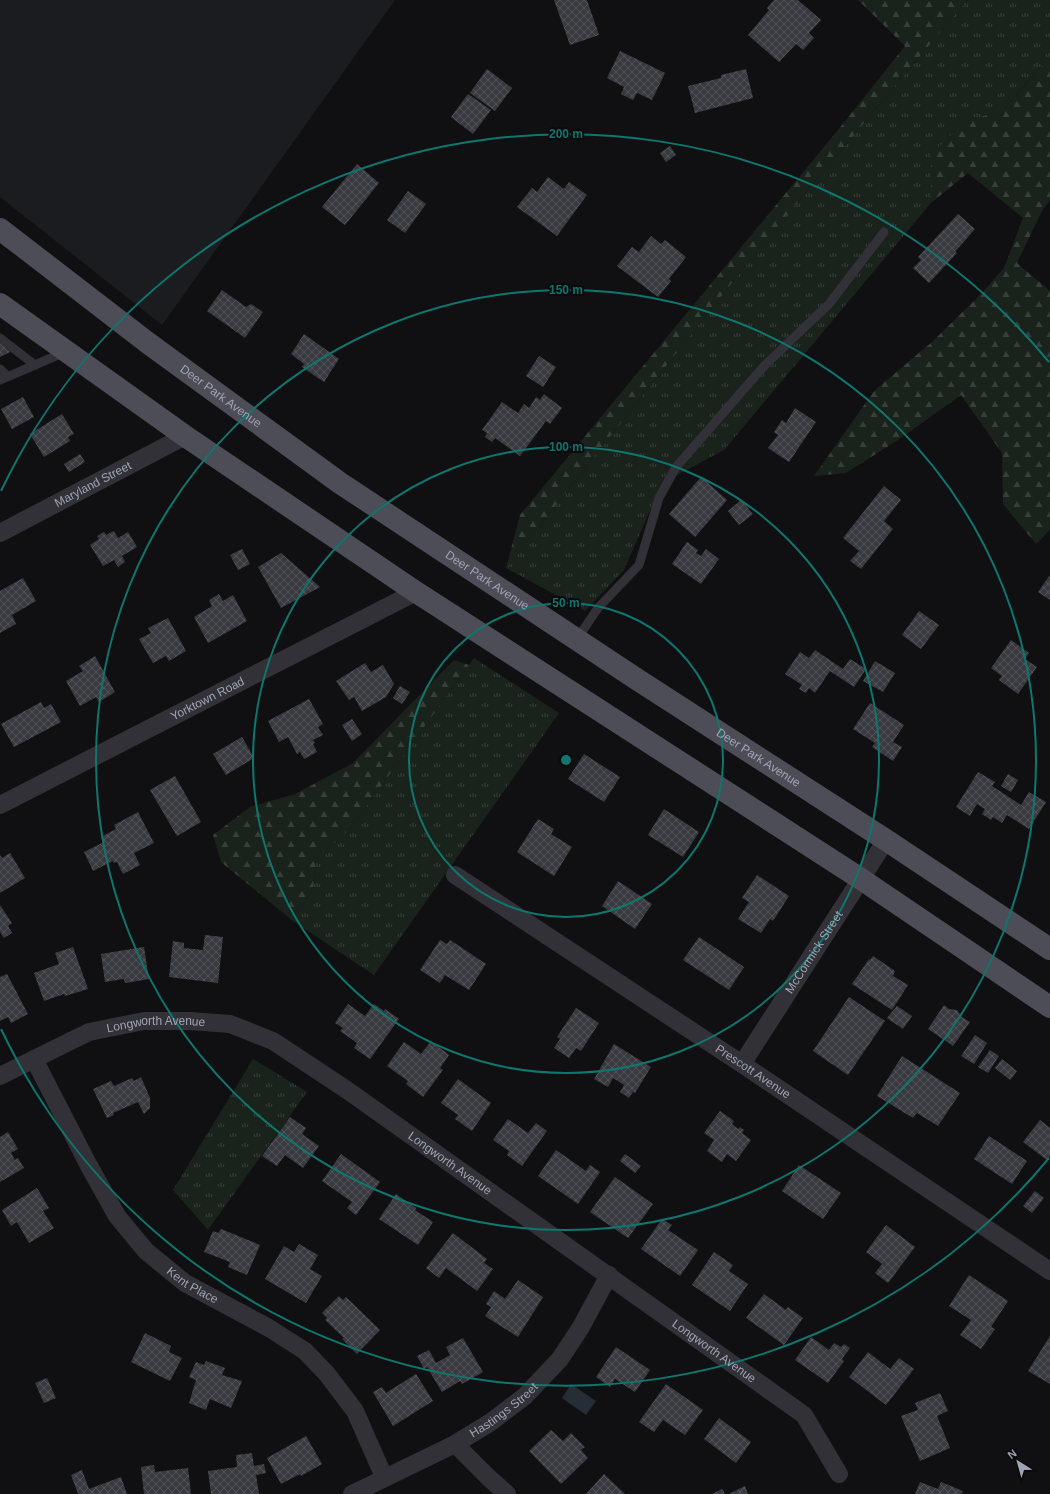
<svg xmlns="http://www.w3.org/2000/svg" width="1050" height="1494" font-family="Arial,sans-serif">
	<defs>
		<pattern id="grass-tufts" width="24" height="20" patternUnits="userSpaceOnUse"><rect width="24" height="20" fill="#1a221c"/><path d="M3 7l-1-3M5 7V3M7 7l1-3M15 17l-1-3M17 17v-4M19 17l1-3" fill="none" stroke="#383f3b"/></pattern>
		<pattern id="forest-firs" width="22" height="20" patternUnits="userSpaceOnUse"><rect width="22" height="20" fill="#1a221c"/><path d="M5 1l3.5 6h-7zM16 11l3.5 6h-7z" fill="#383f3b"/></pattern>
		<pattern id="building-cross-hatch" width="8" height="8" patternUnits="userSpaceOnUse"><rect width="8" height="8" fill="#393a40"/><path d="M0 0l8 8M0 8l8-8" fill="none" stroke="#525459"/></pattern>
	</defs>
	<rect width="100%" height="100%" fill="#101012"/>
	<polygon fill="#1b1c1f" points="0,0 395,0 162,325 0,197"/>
	<g fill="url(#grass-tufts)">
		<polygon points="967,0 1050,0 1050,56 1002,111 931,155 931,203 724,450 662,483 624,570 585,611 506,568 761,246"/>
		<polygon points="474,658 559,713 374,975 293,921 313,889 316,859 350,829"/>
		<polygon points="253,1059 307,1092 208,1230 173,1190"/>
	</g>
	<g fill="url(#forest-firs)">
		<polygon points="858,0 967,0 761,246 506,568 520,515 838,130 905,46"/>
		<polygon points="1050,56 1050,201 1043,209 1017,263 1050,291 1050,530 1036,544 1003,504 1002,453 961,395 901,438 846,473 814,476 874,391 933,341 982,293 1004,268 1023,218 968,173 931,203 931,155 962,124 1005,108"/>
		<polygon points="454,660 469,665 350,829 316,859 313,889 293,921 221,862 213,835 250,807 295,794 353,763"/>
	</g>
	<polygon fill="#252d36" points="571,1384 596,1401 586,1415 562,1398"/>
	<g fill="url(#building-cross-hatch)">
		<polygon points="554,0 587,0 599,35 570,45"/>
		<polygon points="774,0 798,0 821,20 809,33 814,38 803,50 796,44 779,62 748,35 769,10 767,8"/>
		<polygon points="620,51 665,73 652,100 637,93 633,100 621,94 624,87 607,78"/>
		<polygon points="487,69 512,88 495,111 470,93"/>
		<polygon points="746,69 753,98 695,113 688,86 721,78 721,75"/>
		<polygon points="468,94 491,110 473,134 451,117"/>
		<polygon points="670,146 676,155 666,162 660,153"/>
		<polygon points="357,164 379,183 345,225 322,207"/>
		<polygon points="548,177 564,189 569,182 587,195 557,236 517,207 532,188 537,192"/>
		<polygon points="408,191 426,204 405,233 387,220"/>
		<polygon points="958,214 975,229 955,252 957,253 929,283 913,268 921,260 918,257"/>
		<polygon points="651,236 661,244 665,240 686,257 669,279 671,281 658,297 617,266 632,247 639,252"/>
		<polygon points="222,290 246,307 251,304 263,312 245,338 207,311"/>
		<polygon points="304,334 339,359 324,382 302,367 304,364 291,354"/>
		<polygon points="0,342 10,352 0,357"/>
		<polygon points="539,356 556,367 543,387 526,376"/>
		<polygon points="544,394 562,408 550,424 546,421 520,456 495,438 492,442 485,437 487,433 482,430 502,402 518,413 524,404 529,408 536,397 540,400"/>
		<polygon points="23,397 34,417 12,429 1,409"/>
		<polygon points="795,408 816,422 789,462 768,448 778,435 774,432 782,420 786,423"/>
		<polygon points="62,414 74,434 68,437 70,441 44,457 30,434"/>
		<polygon points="80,454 85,462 69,472 64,464"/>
		<polygon points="701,477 727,500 695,537 669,514"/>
		<polygon points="884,486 901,500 884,521 893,529 861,569 850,561 859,551 843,538"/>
		<polygon points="741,500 753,514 739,525 728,511"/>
		<polygon points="114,531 118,538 128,532 137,547 122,556 125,562 118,567 114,560 103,566 90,545 99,539 97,536 104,532 106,535"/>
		<polygon points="687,542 698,550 696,553 701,556 706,549 719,559 701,584 672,564"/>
		<polygon points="242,549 250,564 238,570 230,555"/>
		<polygon points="281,553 320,587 281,608 258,567"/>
		<polygon points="1050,575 1050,600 1038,592"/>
		<polygon points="23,578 36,601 12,615 16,624 0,633 0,591"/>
		<polygon points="219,594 223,601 233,595 247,621 208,643 194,617 212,606 209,600"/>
		<polygon points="919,611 939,625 921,649 902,635"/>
		<polygon points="168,618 186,651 169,661 166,656 153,663 139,639 151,633 148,628"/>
		<polygon points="1011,640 1029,653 1025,659 1037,667 1018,694 999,680 1002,676 991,668"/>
		<polygon points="815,650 843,669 850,659 866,669 854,687 830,671 815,693 809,688 806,693 799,689 802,685 785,674 800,652 809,658"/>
		<polygon points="95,656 115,692 99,702 96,697 80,706 66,681 83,671 79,666"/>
		<polygon points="875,661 895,673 883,692 863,681"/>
		<polygon points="365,663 371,672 383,665 394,684 386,697 362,711 354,697 349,700 336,681"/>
		<polygon points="400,686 410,692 402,704 393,698"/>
		<polygon points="309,699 323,724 318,727 323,735 313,740 315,743 313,744 317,752 304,759 300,752 297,754 288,737 279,742 268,721"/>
		<polygon points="41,702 44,708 51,704 61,722 14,747 1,724"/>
		<polygon points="870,703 904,725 893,742 902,747 893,761 872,747 875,743 853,729"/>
		<polygon points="352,719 362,734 352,741 342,725"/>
		<polygon points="242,737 254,758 226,775 213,754"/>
		<polygon points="584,754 620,777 604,802 568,779"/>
		<polygon points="978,772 995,782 992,786 1021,805 1029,792 1046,802 1029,829 1007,815 1002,823 993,817 991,820 982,814 985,809 977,804 970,816 956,807"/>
		<polygon points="1008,774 1018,780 1011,792 1001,786"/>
		<polygon points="175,776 201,822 177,836 150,790"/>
		<polygon points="664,809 699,832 683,857 648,835"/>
		<polygon points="138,812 154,843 134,853 140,865 123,874 117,862 114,863 113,861 93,871 84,852 104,842 101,837 116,829 114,825"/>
		<polygon points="538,819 554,829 551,834 572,847 554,876 517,852"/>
		<polygon points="10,853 25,878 0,893 0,855 2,858"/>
		<polygon points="757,875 789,896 773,921 770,919 761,933 738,919 749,902 742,898"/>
		<polygon points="618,881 652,904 635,929 602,906"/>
		<polygon points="0,905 12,923 8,926 12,933 4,938 0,932"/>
		<polygon points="205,935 223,937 218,983 169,977 173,941 184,943 184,948 203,950"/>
		<polygon points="699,937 744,967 729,990 683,960"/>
		<polygon points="440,940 447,944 450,940 486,964 469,990 445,975 440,983 420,970"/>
		<polygon points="73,947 88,989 65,996 64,994 44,1001 34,973 59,964 55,953"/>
		<polygon points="144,947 149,979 125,983 124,979 105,982 101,954"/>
		<polygon points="873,956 895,971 893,976 908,985 892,1010 852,984 869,959 870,960"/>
		<polygon points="7,974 28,1014 11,1023 8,1017 0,1021 0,977"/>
		<polygon points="849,997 885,1021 848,1075 813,1051"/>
		<polygon points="348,1004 365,1016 374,1004 384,1011 385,1009 399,1019 370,1059 354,1048 357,1043 340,1031 343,1028 335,1023"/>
		<polygon points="944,1005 949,1009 957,1010 962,1017 970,1022 953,1046 928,1029"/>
		<polygon points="897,1006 912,1016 903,1029 887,1018"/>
		<polygon points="576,1008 599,1023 581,1051 576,1048 569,1058 554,1048 560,1039 557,1037"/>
		<polygon points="975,1035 987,1043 974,1064 961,1056"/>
		<polygon points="431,1041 449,1055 440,1068 443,1070 423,1097 406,1084 408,1081 387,1066 404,1042 421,1054"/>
		<polygon points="614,1044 651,1067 635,1093 633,1092 629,1098 620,1092 624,1085 613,1078 608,1087 594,1079"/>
		<polygon points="990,1050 999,1056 988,1073 978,1067"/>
		<polygon points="902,1056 960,1093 938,1126 917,1113 913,1118 877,1096"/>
		<polygon points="1002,1059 1017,1071 1010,1080 995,1068"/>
		<polygon points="141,1077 150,1098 150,1108 144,1114 138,1102 113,1113 114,1115 107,1118 93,1089 111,1081 114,1086 132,1078 134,1081"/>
		<polygon points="458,1079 491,1103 472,1131 455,1119 458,1115 441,1103"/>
		<polygon points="720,1111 734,1121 732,1124 738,1129 740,1127 744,1130 742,1133 751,1140 736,1161 727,1154 722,1162 707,1151 714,1140 704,1133"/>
		<polygon points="290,1117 306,1128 302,1134 319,1146 303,1168 285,1155 277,1166 262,1156"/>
		<polygon points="508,1119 528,1133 536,1123 547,1131 522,1166 507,1155 509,1151 493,1140"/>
		<polygon points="1040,1120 1050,1128 1050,1156 1047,1160 1023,1142"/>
		<polygon points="8,1132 18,1149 11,1153 15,1160 18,1158 24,1168 0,1182 0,1137"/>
		<polygon points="989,1136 1027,1161 1012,1184 974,1159"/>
		<polygon points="556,1150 586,1171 590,1165 600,1172 578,1204 538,1176"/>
		<polygon points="341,1154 380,1182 356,1215 347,1208 352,1202 322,1181"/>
		<polygon points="625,1154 641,1166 635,1173 620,1161"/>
		<polygon points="799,1165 841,1193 823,1219 782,1191"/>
		<polygon points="615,1177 653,1204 628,1238 590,1212"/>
		<polygon points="37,1188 49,1208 43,1211 54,1228 29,1243 17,1222 11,1226 2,1210"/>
		<polygon points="1035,1191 1044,1198 1032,1213 1023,1206"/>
		<polygon points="396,1194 416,1208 415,1210 433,1222 418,1245 379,1219"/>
		<polygon points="662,1219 672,1225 668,1230 698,1250 680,1276 641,1249"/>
		<polygon points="886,1225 915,1247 888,1283 875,1273 882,1264 866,1252"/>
		<polygon points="221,1229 260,1245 247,1275 228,1267 230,1262 204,1252 213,1231 218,1233"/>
		<polygon points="453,1233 487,1259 484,1263 493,1269 477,1291 446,1268 439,1278 426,1268"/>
		<polygon points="299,1244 318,1255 310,1269 322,1276 306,1303 265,1279 284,1246 294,1252"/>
		<polygon points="714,1252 733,1265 729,1271 748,1284 730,1311 692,1285"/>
		<polygon points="969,1275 1008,1301 991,1327 995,1329 981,1349 960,1335 971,1320 949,1306"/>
		<polygon points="518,1280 543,1297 518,1337 485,1316 491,1307 486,1304 494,1291 505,1299"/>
		<polygon points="764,1294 786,1310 788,1307 803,1318 784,1345 746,1318"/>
		<polygon points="339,1296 343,1300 346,1297 380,1330 357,1354 342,1339 344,1338 325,1320 327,1318 322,1313"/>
		<polygon points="145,1333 171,1346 169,1352 182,1358 170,1381 131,1362"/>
		<polygon points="1050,1336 1050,1384 1028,1371"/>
		<polygon points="811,1337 829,1350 834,1343 841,1347 844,1344 850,1348 842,1359 844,1361 828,1383 795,1360"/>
		<polygon points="463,1338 483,1372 462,1384 460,1381 442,1392 427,1367 424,1369 417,1356 429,1350 436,1363 450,1355 446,1347"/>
		<polygon points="616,1347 650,1370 635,1392 615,1379 610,1387 596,1377"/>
		<polygon points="868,1352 890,1369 899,1358 914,1369 886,1405 849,1377"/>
		<polygon points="206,1361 225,1368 222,1375 242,1381 231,1408 210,1399 206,1410 189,1403 196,1380 189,1377 196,1362 204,1365"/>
		<polygon points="416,1374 433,1401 393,1426 373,1392 382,1387 386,1393"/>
		<polygon points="47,1378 56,1398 44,1403 35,1383"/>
		<polygon points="666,1384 703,1410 685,1435 663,1420 654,1432 639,1422"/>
		<polygon points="940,1393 948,1411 937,1416 950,1448 920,1461 901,1416 918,1410 915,1403"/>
		<polygon points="719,1418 751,1442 736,1463 704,1439"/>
		<polygon points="551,1430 563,1441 571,1433 585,1447 581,1450 588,1458 561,1484 529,1451"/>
		<polygon points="306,1436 322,1464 301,1476 300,1474 281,1484 267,1458"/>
		<polygon points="252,1453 254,1466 264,1464 266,1473 256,1475 259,1494 211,1494 208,1471 237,1467 236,1455"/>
		<polygon points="154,1465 155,1472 188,1468 191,1494 144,1494 141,1467"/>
		<polygon points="82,1470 89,1489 121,1477 127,1494 78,1494 71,1475"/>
		<polygon points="604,1474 625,1494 586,1494"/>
		<polygon points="920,1482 938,1489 941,1482 963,1491 962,1494 915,1494"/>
		<polygon points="745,1486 748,1494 729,1494"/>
		<polygon points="722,1489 725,1494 712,1494"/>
	</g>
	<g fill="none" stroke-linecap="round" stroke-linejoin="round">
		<g stroke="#313137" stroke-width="9">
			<polyline points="0,338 35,365"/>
			<polyline points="0,369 7,376"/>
			<polyline points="0,380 65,352"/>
			<polyline points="577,639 598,608 639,565 659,498 676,467 765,365 829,304 884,232"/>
		</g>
		<g stroke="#313137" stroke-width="18">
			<path id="s1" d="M 0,533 L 185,436"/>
			<path id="s2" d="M 0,805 L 416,592"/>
			<path id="s3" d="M 455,875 L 742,1064 L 1050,1271"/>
			<path id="s4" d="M 34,1059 L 88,1164 L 117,1216 L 146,1251 L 185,1283 L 269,1328 L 305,1351 L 327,1374 L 355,1411 L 384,1477"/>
			<path id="s5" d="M 742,1064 L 886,840"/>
			<path id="s6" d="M 0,1076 L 89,1032 L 144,1021 L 190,1021 L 230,1024 L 273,1041 L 347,1090 L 804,1415 L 839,1474"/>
			<polyline points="455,1444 488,1477 507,1494"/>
			<path id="s7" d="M 352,1494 L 455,1444 L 491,1422 L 525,1396 L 560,1359 L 581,1327 L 609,1275"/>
		</g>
		<g stroke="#4c4d56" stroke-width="22">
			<path id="s8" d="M 0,229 L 148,343 L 340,483 L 635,678 L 886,840 L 1050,949"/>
			<polyline points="0,304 185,436 416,592 861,879 1050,1007"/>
		</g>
	</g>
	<g fill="none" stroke="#0f766e" stroke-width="2">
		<circle cx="566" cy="760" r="157"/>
		<circle cx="566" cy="760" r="313"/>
		<circle cx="566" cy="760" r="470"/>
		<path d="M1049 1158A626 626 0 0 1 1 1029M1 491A626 626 0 0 1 1049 362"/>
	</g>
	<g text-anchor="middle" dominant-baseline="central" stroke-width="4" stroke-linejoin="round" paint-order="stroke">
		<g font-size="12" fill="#9fa4b4" stroke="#0b0b0d">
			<text stroke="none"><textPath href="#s8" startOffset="277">Deer Park Avenue</textPath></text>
			<text stroke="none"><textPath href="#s1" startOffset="105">Maryland Street</textPath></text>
			<text stroke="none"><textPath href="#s8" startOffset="601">Deer Park Avenue</textPath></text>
			<text stroke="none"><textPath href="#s2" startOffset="233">Yorktown Road</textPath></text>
			<text stroke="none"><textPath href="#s8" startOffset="925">Deer Park Avenue</textPath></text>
			<text stroke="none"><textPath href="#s5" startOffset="133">McCormick Street</textPath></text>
			<text stroke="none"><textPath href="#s6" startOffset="167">Longworth Avenue</textPath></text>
			<text stroke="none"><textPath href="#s3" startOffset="357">Prescott Avenue</textPath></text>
			<text stroke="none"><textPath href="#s6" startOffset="503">Longworth Avenue</textPath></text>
			<text stroke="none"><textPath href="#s4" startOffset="281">Kent Place</textPath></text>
			<text stroke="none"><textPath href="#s6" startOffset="827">Longworth Avenue</textPath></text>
			<text stroke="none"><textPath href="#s7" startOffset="174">Hastings Street</textPath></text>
		</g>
	</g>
	<circle cx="566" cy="760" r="6" fill="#0f766e" stroke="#0b0b0d" stroke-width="2"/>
	<g font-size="12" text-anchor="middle" font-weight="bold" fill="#0f766e" stroke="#0b0b0d" stroke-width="4" stroke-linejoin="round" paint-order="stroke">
		<text x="566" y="138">200 m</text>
		<text x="566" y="294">150 m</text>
		<text x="566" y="451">100 m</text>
		<text x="566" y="607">50 m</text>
	</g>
	<g transform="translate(1018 1462) rotate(323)" stroke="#0b0b0d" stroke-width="3" paint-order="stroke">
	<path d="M0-3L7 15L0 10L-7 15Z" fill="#9fa4b4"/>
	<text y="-6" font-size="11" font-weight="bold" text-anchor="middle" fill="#9fa4b4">N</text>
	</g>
</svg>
